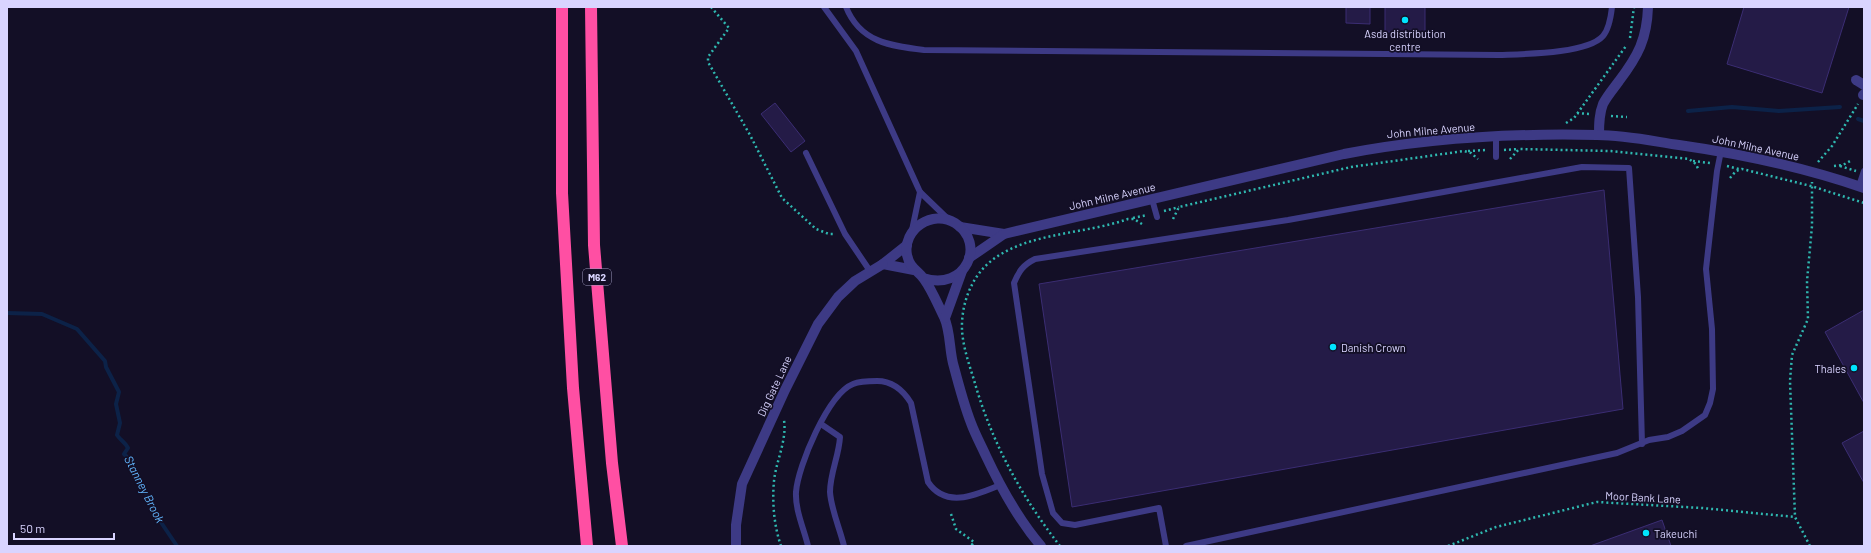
<svg xmlns="http://www.w3.org/2000/svg" width="1871" height="553" font-family="Barlow,sans-serif">
	<rect width="100%" height="100%" fill="#130f26"/>
	<g fill="none" stroke-linecap="round" stroke-linejoin="round">
		<g stroke="#0c2248" stroke-width="4">
			<polyline points="1688,111 1732,107 1779,111 1840,107"/>
			<polyline points="1858,119 1864,121"/>
			<path d="M 7,313 L 42,314 L 77,329 L 105,361 L 106,367 L 119,392 L 116,404 L 120,423 L 117,435 C 121,441 125,442 128,448 L 124,454 L 131,461 L 156,515 L 177,546"/>
		</g>
	</g>
	<g fill="#241b47" stroke="#3b2d73">
		<polygon points="1346,7 1370,7 1370,24 1346,23"/>
		<polygon points="1385,7 1425,7 1425,33 1385,32"/>
		<polygon points="1744,7 1849,7 1822,93 1727,64"/>
		<polygon points="775,103 805,141 791,152 761,114"/>
		<polygon points="1604,190 1623,409 1072,507 1039,284"/>
		<polygon points="1864,310 1864,403 1825,332"/>
		<polygon points="1864,431 1864,483 1842,443"/>
		<polygon points="1662,520 1671,546 1590,546"/>
	</g>
	<g fill="none" stroke-linecap="round" stroke-linejoin="round">
		<g stroke="#2fb8b0" stroke-width="2.5" stroke-dasharray="2 3" stroke-linecap="butt">
			<polyline points="711,7 729,28 708,57 708,62 750,135 782,198 816,229 829,234 835,234"/>
			<polyline points="1630,38 1634,7"/>
			<polyline points="1577,113 1590,114"/>
			<polyline points="1611,116 1627,117"/>
			<polyline points="1566,123 1574,118 1626,46"/>
			<polyline points="1504,150 1519,149"/>
			<polyline points="1468,151 1487,150"/>
			<polyline points="1510,159 1519,149 1611,151 1689,159 1696,164 1699,171"/>
			<polyline points="1693,161 1710,163"/>
			<polyline points="1818,162 1832,146 1858,104"/>
			<polyline points="1727,166 1739,169"/>
			<polyline points="1834,166 1843,165 1850,161"/>
			<polyline points="1840,166 1856,171"/>
			<polyline points="1730,178 1736,171 1742,169 1811,186 1864,203"/>
			<polyline points="1164,211 1179,207"/>
			<polyline points="1133,218 1147,215"/>
			<polyline points="1173,219 1179,207 1351,167 1464,151 1471,153 1478,159"/>
			<polyline points="951,514 956,529 974,542 971,546"/>
			<path d="M 781,546 C 774,526 772,502 774,481 C 776,461 787,441 784,420"/>
			<path d="M 1060,546 C 1021,496 991,441 974,380 C 969,364 963,347 962,330 C 961,303 972,274 995,258 C 1032,232 1086,234 1128,219 L 1134,219 L 1142,224"/>
			<polyline points="1448,546 1496,527 1597,502 1702,508 1795,517"/>
			<polyline points="1810,546 1795,517 1790,381 1792,355 1808,319 1807,281 1812,226 1812,182"/>
		</g>
		<g stroke="#3d3a85" stroke-width="6">
			<polyline points="824,7 856,51 920,192 948,219"/>
			<path d="M 846,7 C 860,42 890,46 924,50 L 1499,55 C 1523,54 1587,54 1603,36 C 1609,29 1611,16 1612,7"/>
			<polyline points="1496,137 1496,157"/>
			<polyline points="806,153 845,234 870,271"/>
			<polyline points="1859,186 1864,171"/>
			<polyline points="1152,199 1157,217"/>
			<polyline points="912,230 920,192"/>
			<path d="M 821,424 L 840,437 C 839,456 830,473 830,492 C 831,509 840,529 844,546"/>
			<path d="M 808,546 C 804,529 795,510 796,492 C 798,466 828,394 853,384 C 860,381 870,381 877,381 C 893,381 903,390 911,403 L 928,482 C 946,509 976,495 1000,485"/>
			<path d="M 1166,546 L 1159,508 L 1075,525 L 1062,523 L 1053,513 L 1042,474 L 1014,283 C 1019,271 1023,265 1035,259 L 1288,220 L 1582,167 L 1629,168 L 1638,297 L 1642,444"/>
			<polyline points="1186,546 1617,453 1649,440 1668,437 1682,431 1705,415 1710,403 1713,389 1712,329 1706,269 1717,171 1721,151"/>
		</g>
		<g stroke="#3d3a85" stroke-width="10">
			<polyline points="1856,80 1864,85"/>
			<polyline points="1863,95 1864,94"/>
			<path d="M 1599,135 C 1599,124 1599,114 1603,104 C 1607,96 1614,88 1619,81 C 1638,56 1647,39 1648,7"/>
			<polyline points="960,227 1004,234"/>
			<polyline points="907,245 883,264 914,270"/>
			<path d="M 969,258 L 1004,234 L 1344,154 C 1428,138 1513,133 1597,135 C 1625,135 1652,141 1679,145 C 1742,154 1803,167 1864,188"/>
			<path d="M 923,278 C 966,292 987,243 955,223 C 933,209 902,229 907,255 C 910,269 918,270 924,279 C 932,290 938,305 944,317 C 951,332 949,352 954,367 C 959,386 964,405 971,423 C 975,434 981,445 986,456 C 1001,488 1018,519 1041,546"/>
			<polyline points="945,318 962,271"/>
			<polyline points="736,546 736,525 742,484 785,390 818,324 838,297 855,281 883,264"/>
		</g>
		<g stroke="#ff4fa3" stroke-width="12">
			<polyline points="562,7 562,193 573,388 587,546"/>
			<polyline points="591,7 594,245 612,463 622,546"/>
		</g>
	</g>
	<g fill="#00e5ff" stroke="#130f26" stroke-width="1.5">
		<circle cx="1405" cy="20" r="4"/>
		<circle cx="1333" cy="347" r="4"/>
		<circle cx="1854" cy="368" r="4"/>
		<circle cx="1646" cy="533" r="4"/>
	</g>
	<g text-anchor="middle" dominant-baseline="central" stroke-width="3.5" stroke-linejoin="round" paint-order="stroke">
		<rect fill="#130f26" stroke="#9e99be" stroke-width="1" x="583" y="269" width="28" height="16" rx="3"/>
		<g font-size="10" font-weight="bold" fill="#d9d4ff">
			<text x="597" y="277">M62</text>
		</g>
		<g font-size="11" fill="#d9d4ff" stroke="#130f26" text-anchor="start">
			<text x="1405" y="33" text-anchor="middle">Asda distribution<tspan x="1405" dy="13">centre</tspan></text>
			<text x="1341" y="347">Danish Crown</text>
			<text x="1846" y="368" text-anchor="end">Thales</text>
			<text x="1654" y="533">Takeuchi</text>
		</g>
		<g font-size="11" fill="#d9d4ff" stroke="#130f26">
			<text transform="translate(1431 130) rotate(-5)">John Milne Avenue</text>
			<text transform="translate(1756 147) rotate(12)">John Milne Avenue</text>
			<text transform="translate(1112 196) rotate(-13)">John Milne Avenue</text>
			<text transform="translate(774 386) rotate(-65)">Dig Gate Lane</text>
			<text transform="translate(1643 497) rotate(3)">Moor Bank Lane</text>
		</g>
		<g font-size="12" font-style="italic" fill="#62b6ff" stroke="#130f26">
			<text transform="translate(145 489) rotate(63)">Stanney Brook</text>
		</g>
	</g>
	<rect width="1871" height="553" fill="none" stroke="#d9d4ff" stroke-width="16"/>
	<path d="M14 533v6h100v-6" fill="none" stroke="#d9d4ff" stroke-width="2"/>
	<text x="20" y="533" font-size="12" fill="#d9d4ff" stroke="#130f26" stroke-width="3" paint-order="stroke">50 m</text>
</svg>
